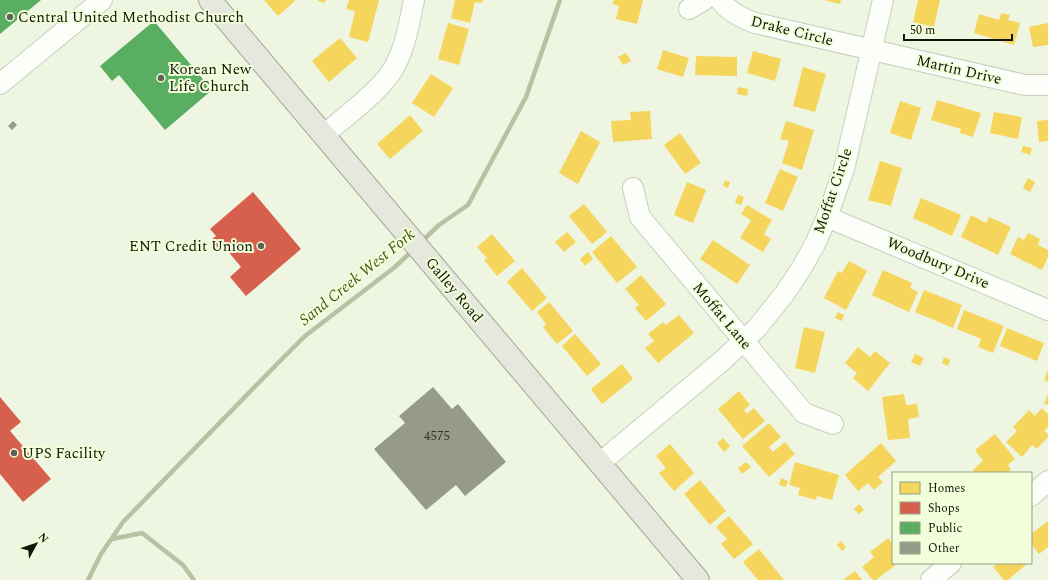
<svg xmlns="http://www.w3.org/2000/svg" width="1048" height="580" font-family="Spectral,serif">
	<rect width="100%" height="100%" fill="#eef5e1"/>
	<g fill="#f6d55c">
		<polygon points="264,0 294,0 295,1 278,16"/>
		<polygon points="318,0 326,0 325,3 318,1"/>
		<polygon points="349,0 379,0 368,42 349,37 355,11 346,9"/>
		<polygon points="455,0 483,0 482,3 475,2 470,23 451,18"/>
		<polygon points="614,0 643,0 637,24 616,19 619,6 612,4"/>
		<polygon points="824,0 841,0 840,4"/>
		<polygon points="918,0 940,0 934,27 913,22"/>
		<polygon points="1001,13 1010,15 1008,20 1020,23 1014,45 974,33 979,14 999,20"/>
		<polygon points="448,23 469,29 459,65 438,59"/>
		<polygon points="1048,23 1048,45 1033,47 1029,27"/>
		<polygon points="340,38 357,58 329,82 312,61"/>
		<polygon points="663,50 689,58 683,77 657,69"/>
		<polygon points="753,51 781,59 775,81 747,73"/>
		<polygon points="626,53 631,61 623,65 618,57"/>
		<polygon points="696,56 737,57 737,76 695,75"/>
		<polygon points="803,67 826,74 815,112 793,106"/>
		<polygon points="431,74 453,88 434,117 412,103"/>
		<polygon points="738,87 748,89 747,96 737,94"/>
		<polygon points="937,100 981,113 973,137 960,133 961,129 931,120"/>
		<polygon points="900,101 921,108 911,140 890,133"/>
		<polygon points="650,111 652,139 613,142 611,121 631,120 630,112"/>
		<polygon points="994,112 1022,117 1018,139 990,133"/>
		<polygon points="410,115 423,131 390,159 377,144"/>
		<polygon points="1048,120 1048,141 1039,142 1037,121"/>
		<polygon points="786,121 814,130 802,170 782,163 789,141 780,139"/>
		<polygon points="581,131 600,142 578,184 559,173"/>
		<polygon points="680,133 701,163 685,174 664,145"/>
		<polygon points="1023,146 1032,148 1030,155 1021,152"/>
		<polygon points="880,161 902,168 891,206 868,200"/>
		<polygon points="780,169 798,177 783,211 765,203"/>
		<polygon points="1028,178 1035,182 1030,192 1023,188"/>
		<polygon points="725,180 730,182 728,188 723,186"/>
		<polygon points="687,182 706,190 693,223 674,215"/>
		<polygon points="738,195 744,197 741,205 735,203"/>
		<polygon points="921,198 961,215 952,236 913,218"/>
		<polygon points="584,204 607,232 592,244 569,216"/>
		<polygon points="747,205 772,220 764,234 771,239 763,252 740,238 751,220 741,214"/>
		<polygon points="971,215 986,223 989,217 1011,227 998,255 961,237"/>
		<polygon points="567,232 576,242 564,252 555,242"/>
		<polygon points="1028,233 1040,239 1038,245 1048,250 1048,257 1042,270 1010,254 1018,237 1024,240"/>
		<polygon points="492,234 515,261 497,276 484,260 487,258 477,247"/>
		<polygon points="611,236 637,267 617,283 592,252"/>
		<polygon points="713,240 750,265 737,284 700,259"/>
		<polygon points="588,252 593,259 585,266 580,259"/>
		<polygon points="849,261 867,271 846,310 824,298 838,271 842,273"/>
		<polygon points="522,268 547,298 532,311 507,282"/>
		<polygon points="883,270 912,283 910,288 918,292 909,312 872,295"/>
		<polygon points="641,275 666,304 646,321 635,308 639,305 625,289"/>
		<polygon points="924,290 962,305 953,328 915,312"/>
		<polygon points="549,302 573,331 557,344 543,327 546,324 537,312"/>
		<polygon points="964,310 1004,326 993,353 978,347 981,339 957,329"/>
		<polygon points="838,312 844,315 842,321 835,318"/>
		<polygon points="679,315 694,333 658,363 645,348 654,341 648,334 663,322 666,325"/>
		<polygon points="804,327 825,332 815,373 795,368"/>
		<polygon points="1007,328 1044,343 1037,361 1000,346"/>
		<polygon points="575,334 601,364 587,376 562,346"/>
		<polygon points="858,347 870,357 875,351 890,363 868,391 853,378 857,373 845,363"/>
		<polygon points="915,354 924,358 920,366 911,362"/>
		<polygon points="944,357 950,360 948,366 942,363"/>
		<polygon points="622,364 633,379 602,404 591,389"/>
		<polygon points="1048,370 1048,382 1044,380"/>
		<polygon points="739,391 750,405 744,410 747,414 754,408 765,421 743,439 718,409"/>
		<polygon points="904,394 906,405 917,404 919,417 908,419 910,438 888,440 882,397"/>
		<polygon points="1048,394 1048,405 1044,404"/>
		<polygon points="1042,408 1048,414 1048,427 1044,431 1048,434 1048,437 1037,449 1032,445 1022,457 1006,442 1017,431 1013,427 1029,410 1035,416"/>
		<polygon points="769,423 781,437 769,447 773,452 785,442 795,454 769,477 742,446"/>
		<polygon points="995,434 1015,459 1008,465 1011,470 1007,473 976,473 973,470 983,461 975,450"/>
		<polygon points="723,438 730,446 724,452 717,443"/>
		<polygon points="881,443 896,461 878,477 883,482 874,490 868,483 858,491 845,475"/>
		<polygon points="670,444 694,473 674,491 659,473 666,468 656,456"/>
		<polygon points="746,462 751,467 742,474 738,468"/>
		<polygon points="795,462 839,475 832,500 817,496 816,500 798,495 800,488 789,485"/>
		<polygon points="781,478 788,481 786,487 779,485"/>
		<polygon points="700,480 726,511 710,525 684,494"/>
		<polygon points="859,504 864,510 859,514 854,509"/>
		<polygon points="729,516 753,544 734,559 721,544 727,539 716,527"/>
		<polygon points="1048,521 1048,547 1039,554 1031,544 1031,534"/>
		<polygon points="888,538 893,544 893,563 898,563 876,580 873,580 862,567 874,557 870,552"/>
		<polygon points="841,541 846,547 842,551 837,545"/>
		<polygon points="759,549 784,580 758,580 743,562"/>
		<polygon points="998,563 1028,563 1008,580 1004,580 993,567"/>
		<polygon points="855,571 862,580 843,580"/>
	</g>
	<g fill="#d6604d">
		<polygon points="253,192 301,249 246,296 230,277 241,267 222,244 218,248 211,240 216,236 210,229"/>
		<polygon points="0,397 21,422 10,431 51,479 23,502 0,474"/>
	</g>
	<g fill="#5aae61">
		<polygon points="0,0 41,0 0,34"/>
		<polygon points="154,21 212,90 165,130 119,75 112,81 100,66"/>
	</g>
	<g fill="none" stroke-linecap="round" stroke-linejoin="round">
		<g stroke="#b8c1a1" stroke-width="4.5">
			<polyline points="420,243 439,225 468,205 526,97 560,0"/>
			<polyline points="112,539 142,533 183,565 194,580"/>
			<polyline points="88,580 101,554 123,522 278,363 305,336 395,267 412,251"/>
		</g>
	</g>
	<g fill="#959a8b">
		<polygon points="13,121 17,125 12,130 8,126"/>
		<polygon points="433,387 452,409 458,404 506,462 465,496 456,485 426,510 374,449 405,423 399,416"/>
	</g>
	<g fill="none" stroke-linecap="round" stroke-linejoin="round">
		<defs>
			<g id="minor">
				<path d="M 720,0 C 729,12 741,18 755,23 L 1025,85 L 1048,85"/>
				<polyline points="689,9 704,0"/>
				<polyline points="0,84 102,0"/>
				<path d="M 324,135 C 345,116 377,94 392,71 C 405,50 409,24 414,0"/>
				<polyline points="633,188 640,217 804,413 833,424"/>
				<polyline points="827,217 1048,310"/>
				<polyline points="600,463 722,361 757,328 785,293 801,269 815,244 827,217 844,169 883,0"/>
				<polyline points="1031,496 1048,481"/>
				<polyline points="931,580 951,563"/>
			</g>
			<polyline id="major" points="210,0 698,580"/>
		</defs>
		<use href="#minor" stroke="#c9cebe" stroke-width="22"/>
		<use href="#major" stroke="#a0a692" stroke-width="24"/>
		<use href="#minor" stroke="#fcfefa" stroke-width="20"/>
		<use href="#major" stroke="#e6e8de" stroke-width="22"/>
	</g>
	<g fill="#5f6355" stroke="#f2fdd9" stroke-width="1.5">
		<circle cx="10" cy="17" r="4"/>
		<circle cx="161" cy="78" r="4"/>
		<circle cx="261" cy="246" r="4"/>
		<circle cx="14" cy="453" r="4"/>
	</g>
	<g text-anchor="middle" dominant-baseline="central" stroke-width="4" stroke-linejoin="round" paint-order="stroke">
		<g font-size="13" fill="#33362a">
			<text x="437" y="436">4575</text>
		</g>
		<g font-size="15" fill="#121509" stroke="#f2fdd9" text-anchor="start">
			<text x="18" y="17">Central United Methodist Church</text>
			<text x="169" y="69">Korean New<tspan x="169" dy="17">Life Church</tspan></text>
			<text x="253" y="246" text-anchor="end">ENT Credit Union</text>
			<text x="22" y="453">UPS Facility</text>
		</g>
		<g font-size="15" fill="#121509" stroke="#f2fdd9">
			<text transform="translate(792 31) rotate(14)">Drake Circle</text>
			<text transform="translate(959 70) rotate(13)">Martin Drive</text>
			<text transform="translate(833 191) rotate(-71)">Moffat Circle</text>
			<text transform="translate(938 263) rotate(23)">Woodbury Drive</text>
			<text transform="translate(454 290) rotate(50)">Galley Road</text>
			<text transform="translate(722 316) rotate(50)">Moffat Lane</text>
		</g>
		<g font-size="16" font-style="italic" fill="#465318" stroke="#f2fdd9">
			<text transform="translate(357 277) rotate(-39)">Sand Creek West Fork</text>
		</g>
	</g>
	<rect x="892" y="472" width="140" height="92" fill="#f2fdd9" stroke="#98a086"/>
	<rect x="900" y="482" width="20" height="12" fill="#f6d55c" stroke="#98a086"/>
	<text x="928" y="492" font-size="12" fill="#121509">Homes</text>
	<rect x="900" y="502" width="20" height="12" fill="#d6604d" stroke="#98a086"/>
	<text x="928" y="512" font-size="12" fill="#121509">Shops</text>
	<rect x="900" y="522" width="20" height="12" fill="#5aae61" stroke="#98a086"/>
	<text x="928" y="532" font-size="12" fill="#121509">Public</text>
	<rect x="900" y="542" width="20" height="12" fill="#959a8b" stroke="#98a086"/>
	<text x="928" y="552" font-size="12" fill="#121509">Other</text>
	<g transform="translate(36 544) rotate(50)" stroke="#f2fdd9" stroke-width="3" paint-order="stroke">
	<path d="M0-3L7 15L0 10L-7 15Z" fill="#121509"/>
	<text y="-6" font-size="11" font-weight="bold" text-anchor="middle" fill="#121509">N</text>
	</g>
	<path d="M904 34v6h108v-6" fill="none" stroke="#121509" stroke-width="2"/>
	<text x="910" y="34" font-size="12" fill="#121509" stroke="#f2fdd9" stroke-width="3" paint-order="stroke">50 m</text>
</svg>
